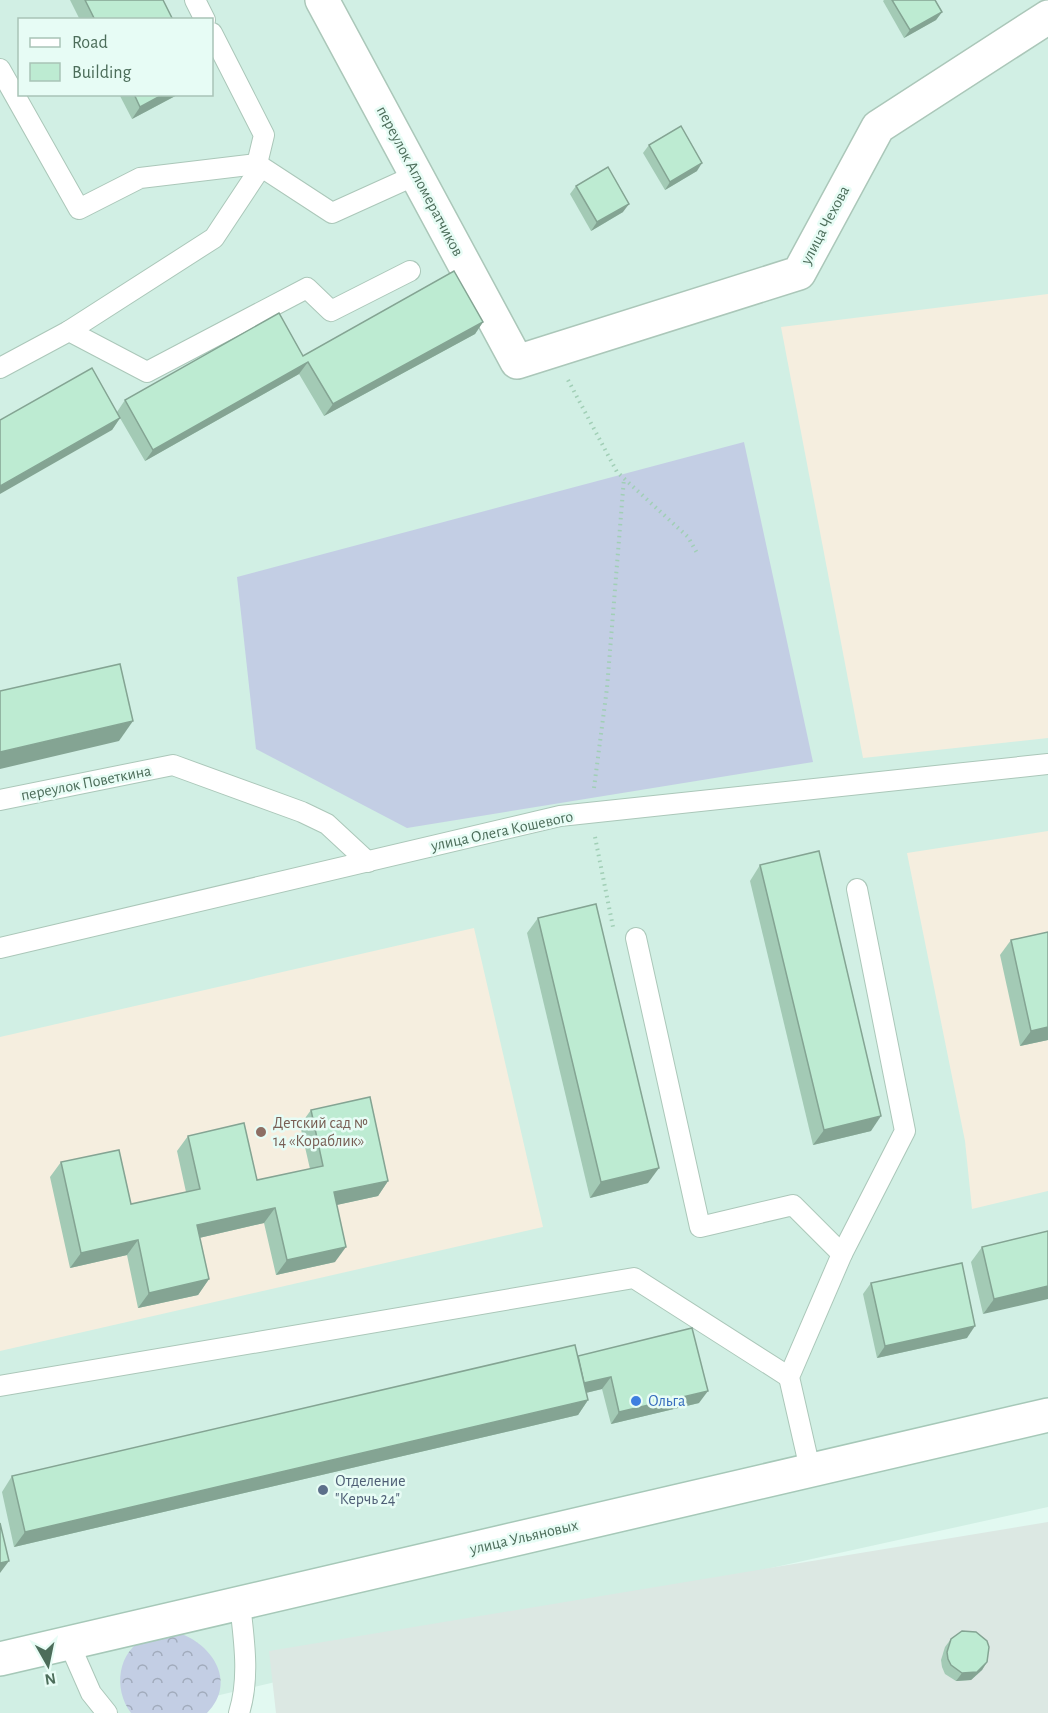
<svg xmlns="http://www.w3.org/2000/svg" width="1048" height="1713" font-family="'Alegreya Sans',sans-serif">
	<defs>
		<pattern id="forest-crowns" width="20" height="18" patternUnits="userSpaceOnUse" patternTransform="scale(1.5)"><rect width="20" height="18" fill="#c3cee4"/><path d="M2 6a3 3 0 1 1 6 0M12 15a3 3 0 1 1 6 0" fill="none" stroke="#a1abbc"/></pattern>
	</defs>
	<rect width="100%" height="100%" fill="#e2f9f1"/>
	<path fill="#d1efe4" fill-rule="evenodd" d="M 0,0 L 1048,0 L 1048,1507 L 648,1595 L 143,1713 L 0,1713 ZM 20,20 L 212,20 L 212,94 L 20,94 Z"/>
	<polygon fill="#dce8e3" points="1048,1522 1048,1713 276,1713 269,1651"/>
	<g fill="#f5eedf">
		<polygon points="1048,294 1048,738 863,758 781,327"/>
		<polygon points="1048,831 1048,1191 972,1209 965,1141 907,853"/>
		<polygon points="474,928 543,1227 0,1351 0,1037"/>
	</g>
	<path fill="url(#forest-crowns)" d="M 175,1632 C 210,1641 239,1681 207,1713 L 131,1713 C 113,1689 117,1651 147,1637 C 154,1633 167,1633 175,1632 Z"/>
	<polygon fill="#c3cee4" points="744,442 813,762 407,828 256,749 237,577"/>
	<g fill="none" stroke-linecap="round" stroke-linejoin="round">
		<defs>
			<g id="lane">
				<polyline points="195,0 205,20"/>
				<polyline points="212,33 264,135 257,164"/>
				<polyline points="0,69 79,209 140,178 257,164 332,213 416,175"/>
				<polyline points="69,331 214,238 261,167"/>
				<polyline points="0,368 69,331 147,372 307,288 331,311 410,271"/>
				<polyline points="0,800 173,765 302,812 327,824 368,862"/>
				<polyline points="636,938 700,1227 793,1205 842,1254"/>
				<polyline points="0,948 560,816 1048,764"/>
				<polyline points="0,1386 634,1278 789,1377"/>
				<polyline points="810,1469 789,1377 842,1254 905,1131 857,889"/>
				<polyline points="69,1643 91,1693 107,1713"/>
				<path d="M 239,1713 C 250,1678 244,1640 240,1604"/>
			</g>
			<polyline id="street" points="322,0 517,362 799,273 878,127 1048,17"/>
			<polyline id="secondary" points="0,1659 1048,1415"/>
		</defs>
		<use href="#lane" stroke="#abc7b9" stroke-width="22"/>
		<use href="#street" stroke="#abc7b9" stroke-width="36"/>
		<use href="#secondary" stroke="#a6c8b8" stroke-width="36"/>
		<g stroke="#a1cfb6" stroke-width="4" stroke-dasharray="1.5 4.5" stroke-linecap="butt">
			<polyline points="568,380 617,472 688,537 697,553"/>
			<polyline points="594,788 607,688 624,478"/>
			<polyline points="595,837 613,927"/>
		</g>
		<use href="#lane" stroke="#fff" stroke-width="20"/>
		<use href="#street" stroke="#fff" stroke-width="33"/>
		<use href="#secondary" stroke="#fff" stroke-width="33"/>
	</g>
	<g fill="#a3cab5">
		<polygon points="70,0 163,0 173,20 80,20"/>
		<polygon points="884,0 935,0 942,12 936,20 904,38 883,1"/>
		<polygon points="119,94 179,94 132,119"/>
		<polygon points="649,145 697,171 665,190 643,153"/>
		<polygon points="576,186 623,212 591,231 570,194"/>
		<polygon points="483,322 475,334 324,416 299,374 145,461 120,418 112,430 117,412 125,400 303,356"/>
		<polygon points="760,865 871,1131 813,1145 750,881"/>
		<polygon points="538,918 648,1183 590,1198 527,933"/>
		<polygon points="1048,932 1048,1040 1020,1046 1000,955 1011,940"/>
		<polygon points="311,1110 388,1181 378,1196 336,1205 335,1262 276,1275 264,1223 199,1238 209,1279 198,1295 138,1308 127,1255 70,1268 50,1177 61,1162 131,1204 186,1192 177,1151 188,1136 257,1180 310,1169 300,1125"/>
		<polygon points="1048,1231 983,1314 971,1262 982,1247"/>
		<polygon points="871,1283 967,1338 877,1358 863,1294"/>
		<polygon points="578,1356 699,1403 611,1424 602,1389 586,1393 588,1400 578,1415 14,1547 2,1492 12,1476"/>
		<polygon points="951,1639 987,1662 982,1670 971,1680 956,1681 945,1674 942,1667 941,1660 945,1647"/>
	</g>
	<g fill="#84a493">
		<polygon points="942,12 936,20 904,38 910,30"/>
		<polygon points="164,94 179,94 132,119 140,107"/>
		<polygon points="702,163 697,171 665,190 670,182"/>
		<polygon points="629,204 623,212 591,231 597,222"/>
		<polygon points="483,322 475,334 324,416 333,404"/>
		<polygon points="308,362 299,374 145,461 153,450"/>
		<polygon points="120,418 112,430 0,494 0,486"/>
		<polygon points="133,721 119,741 0,769 0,752"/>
		<polygon points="1048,1027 1048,1040 1020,1046 1031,1031"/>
		<polygon points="881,1116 871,1131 813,1145 824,1130"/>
		<polygon points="659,1168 648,1183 590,1198 601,1182"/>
		<polygon points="388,1181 378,1196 323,1208 334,1192"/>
		<polygon points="275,1208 264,1223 186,1241 197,1225"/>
		<polygon points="138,1240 127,1255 70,1268 81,1253"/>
		<polygon points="346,1247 335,1262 276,1275 287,1260"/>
		<polygon points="209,1279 198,1295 138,1308 149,1293"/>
		<polygon points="1048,1286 1048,1299 983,1314 994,1299"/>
		<polygon points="975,1326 967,1338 877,1358 885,1346"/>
		<polygon points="611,1377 602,1389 573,1396 581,1384"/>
		<polygon points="708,1391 699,1403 611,1424 619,1412"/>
		<polygon points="588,1400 578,1415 14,1547 25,1532"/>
		<polygon points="9,1561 0,1573 0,1563"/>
		<polygon points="987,1662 982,1670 971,1680 956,1681 962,1673"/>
	</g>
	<g fill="#bdebd2" stroke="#84a493" stroke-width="1.5">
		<polygon points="85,0 163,0 173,20 95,20"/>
		<polygon points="892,0 935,0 942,12 910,30"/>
		<polygon points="134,94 164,94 140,107"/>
		<polygon points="681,126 702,163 670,182 649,145"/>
		<polygon points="608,167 629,204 597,222 576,186"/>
		<polygon points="454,271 483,322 333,404 308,362 153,450 125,400 279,313 303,356"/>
		<polygon points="92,368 120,418 0,486 0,420"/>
		<polygon points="120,664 133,721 0,752 0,691"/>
		<polygon points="819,851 881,1116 824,1130 760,865"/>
		<polygon points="596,904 659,1168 601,1182 538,918"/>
		<polygon points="1048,932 1048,1027 1031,1031 1011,940"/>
		<polygon points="370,1097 388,1181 334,1192 346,1247 287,1260 275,1208 197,1225 209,1279 149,1293 138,1240 81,1253 61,1162 119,1150 131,1204 200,1189 188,1136 244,1123 257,1180 323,1166 311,1110"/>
		<polygon points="1048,1231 1048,1286 994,1299 982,1247"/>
		<polygon points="962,1263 975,1326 885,1346 871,1283"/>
		<polygon points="692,1328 708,1391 619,1412 611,1377 584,1383 578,1356"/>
		<polygon points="575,1345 588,1400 25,1532 12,1476"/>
		<polygon points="0,1523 9,1561 0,1563"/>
		<polygon points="962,1631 976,1632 987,1641 989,1647 987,1662 977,1672 962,1673 951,1665 948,1659 947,1652 951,1639"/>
	</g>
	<circle fill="#8d6e63" stroke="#e7fcf5" stroke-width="2" cx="261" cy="1132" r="6"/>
	<circle fill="#3f7fe0" stroke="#e7fcf5" stroke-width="2" cx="636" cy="1401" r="6"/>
	<circle fill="#5c6f8a" stroke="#e7fcf5" stroke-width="2" cx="323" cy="1490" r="6"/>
	<g text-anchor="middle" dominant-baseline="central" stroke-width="5" stroke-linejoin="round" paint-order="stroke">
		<g font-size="16" fill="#4c6d5a" stroke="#e7fcf5">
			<text transform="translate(420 181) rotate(62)">переулок Агломератчиков</text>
			<text transform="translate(825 225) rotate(-62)">улица Чехова</text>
			<text transform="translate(86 783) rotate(-11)">переулок Поветкина</text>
			<text transform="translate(502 831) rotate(-12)">улица Олега Кошевого</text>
			<text transform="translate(524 1537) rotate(-13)">улица Ульяновых</text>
		</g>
		<g font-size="16" fill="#785e54" stroke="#e7fcf5" text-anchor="start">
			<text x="273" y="1123">Детский сад №<tspan x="273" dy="18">14 «Кораблик»</tspan></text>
		</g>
		<g font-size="16" fill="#366cbe" stroke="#e7fcf5" text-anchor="start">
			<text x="648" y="1401">Ольга</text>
		</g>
		<g font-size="16" fill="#4e5e75" stroke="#e7fcf5" text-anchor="start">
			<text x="335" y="1481">Отделение<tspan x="335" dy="18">"Керчь 24"</tspan></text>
		</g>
	</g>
	<rect x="18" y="18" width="195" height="78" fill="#e7fcf5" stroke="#a9c3b7" stroke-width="1.5"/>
	<rect x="30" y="38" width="30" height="9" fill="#ffffff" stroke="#a9c3b7" stroke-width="1.5"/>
	<text x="72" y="48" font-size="18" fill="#4c6d5a">Road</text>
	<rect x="30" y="63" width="30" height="18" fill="#bdebd2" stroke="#a9c3b7" stroke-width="1.5"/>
	<text x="72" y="78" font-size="18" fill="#4c6d5a">Building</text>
	<g transform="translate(48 1665) rotate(171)" stroke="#e7fcf5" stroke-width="4.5" paint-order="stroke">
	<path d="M0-4.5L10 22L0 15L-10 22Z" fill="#4c6d5a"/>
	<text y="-9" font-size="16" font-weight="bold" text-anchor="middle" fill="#4c6d5a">N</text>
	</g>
</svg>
